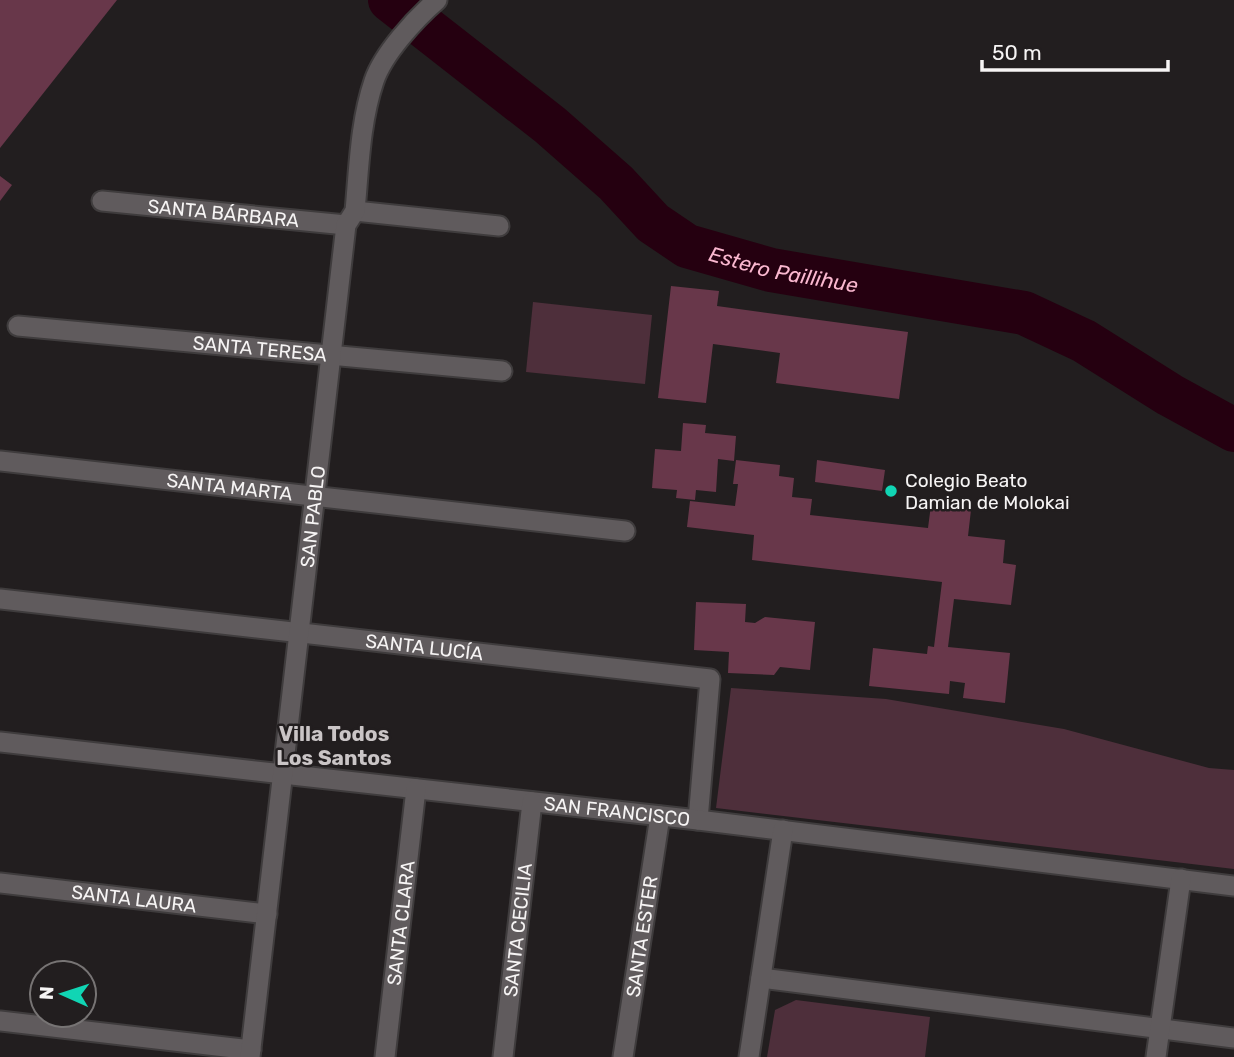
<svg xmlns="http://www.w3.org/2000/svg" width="1234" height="1057" font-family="Rubik,sans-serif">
	<rect width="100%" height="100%" fill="#221e1f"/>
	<g fill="#4e2f3b">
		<polygon points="533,302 652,315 645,384 526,372"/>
		<polygon points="731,688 886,699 1064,729 1209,768 1234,770 1234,869 716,808"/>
		<polygon points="796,1000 930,1017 925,1057 767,1057 775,1010"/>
	</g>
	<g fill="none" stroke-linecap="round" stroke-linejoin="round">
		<path stroke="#250010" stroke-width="44" id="s1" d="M 390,0 L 550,125 L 616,183 L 653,223 L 687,246 L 771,270 L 1024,313 L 1084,341 L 1170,395 L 1234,430"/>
	</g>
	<g fill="#68374a">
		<polygon points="0,0 117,0 0,148"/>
		<polygon points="0,176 12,185 0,201"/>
		<polygon points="671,286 719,291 717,306 908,332 899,399 776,383 780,353 713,344 706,403 658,398"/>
		<polygon points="683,423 706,425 705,433 736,436 734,461 718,459 716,492 696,490 695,500 676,498 677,490 652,488 655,449 681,451"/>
		<polygon points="736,460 780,465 779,476 794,478 792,497 812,499 810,515 928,528 931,505 971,510 968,536 1005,540 1003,563 1016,565 1011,605 954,599 948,647 1010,653 1005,703 963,698 965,683 950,681 949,694 869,686 873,648 927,654 928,646 934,647 942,582 752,560 754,535 687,527 690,501 735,506 738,484 733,484"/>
		<polygon points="817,460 885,470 882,491 815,482"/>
		<polygon points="696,602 746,604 745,622 755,623 765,617 815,622 810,670 780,667 774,675 728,673 729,652 694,650"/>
	</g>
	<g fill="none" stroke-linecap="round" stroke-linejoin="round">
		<defs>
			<g id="minor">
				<path id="s2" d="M 102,201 L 346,225"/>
				<polyline points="355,211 499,226"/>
				<path id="s3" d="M 18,326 L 502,371"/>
				<path id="s4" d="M 0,461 L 625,531"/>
				<path id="s5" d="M 0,599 L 710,679 L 698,820"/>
				<path id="s6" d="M 283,774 L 698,820 L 1234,886"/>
				<path id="s7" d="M 0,883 L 267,914"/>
				<polyline points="761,978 1234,1038"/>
				<polyline points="0,1021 251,1050"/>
				<path id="s8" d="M 385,1057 L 416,789"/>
				<path id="s9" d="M 503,1057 L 532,802"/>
				<path id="s10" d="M 623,1057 L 660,816"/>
				<polyline points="749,1057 783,830"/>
				<polyline points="1156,1057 1181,879"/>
			</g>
			<g id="tertiary">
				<polyline points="0,742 283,774"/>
				<path id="s11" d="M 250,1057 L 346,225 L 355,211 C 359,168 360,122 374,81 C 383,54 415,19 437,0"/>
			</g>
		</defs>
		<use href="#minor" stroke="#3f3c3d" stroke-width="23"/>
		<use href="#tertiary" stroke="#3f3c3d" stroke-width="23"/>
		<use href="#minor" stroke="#605b5d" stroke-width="19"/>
		<use href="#tertiary" stroke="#605b5d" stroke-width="19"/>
	</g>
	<circle fill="#11d5b4" stroke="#221e1f" stroke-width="2.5" cx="891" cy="491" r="7"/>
	<g text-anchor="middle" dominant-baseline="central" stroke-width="5" stroke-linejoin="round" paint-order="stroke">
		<g font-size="19" fill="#f6f4f4" stroke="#221e1f">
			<text stroke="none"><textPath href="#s2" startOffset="122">SANTA BÁRBARA</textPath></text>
			<text stroke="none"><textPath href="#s3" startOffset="243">SANTA TERESA</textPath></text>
			<text stroke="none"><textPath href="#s4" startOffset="231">SANTA MARTA</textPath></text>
			<text stroke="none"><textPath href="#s11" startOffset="544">SAN PABLO</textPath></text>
			<text stroke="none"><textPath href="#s5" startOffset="427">SANTA LUCÍA</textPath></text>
			<text stroke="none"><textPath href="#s6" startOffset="336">SAN FRANCISCO</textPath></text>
			<text stroke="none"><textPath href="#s7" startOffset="135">SANTA LAURA</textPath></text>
			<text stroke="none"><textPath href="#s8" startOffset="135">SANTA CLARA</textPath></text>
			<text stroke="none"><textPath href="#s9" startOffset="128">SANTA CECILIA</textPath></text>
			<text stroke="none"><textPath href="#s10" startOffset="122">SANTA ESTER</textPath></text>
		</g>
		<g font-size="19" fill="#f6f4f4" stroke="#221e1f" text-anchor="start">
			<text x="905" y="480">Colegio Beato<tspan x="905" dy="22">Damian de Molokai</tspan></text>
		</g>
		<g font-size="21" font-style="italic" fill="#fab7cf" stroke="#221e1f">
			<text stroke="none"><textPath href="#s1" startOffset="486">Estero Paillihue</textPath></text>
		</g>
		<g font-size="21" font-weight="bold" fill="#cac5c6" stroke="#221e1f">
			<text x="334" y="733">Villa Todos<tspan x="334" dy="24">Los Santos</tspan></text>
		</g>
	</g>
	<g transform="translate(63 994) rotate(273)"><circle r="33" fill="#221e1f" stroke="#777474" stroke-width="2"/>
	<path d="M0-5L12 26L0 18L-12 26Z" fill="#11d5b4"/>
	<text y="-10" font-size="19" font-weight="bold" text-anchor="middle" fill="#f6f4f4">N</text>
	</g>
	<path d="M982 60v10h186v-10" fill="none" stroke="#f6f4f4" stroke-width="3.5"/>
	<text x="992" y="60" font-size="21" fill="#f6f4f4" stroke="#221e1f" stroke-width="5" paint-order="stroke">50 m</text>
</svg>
